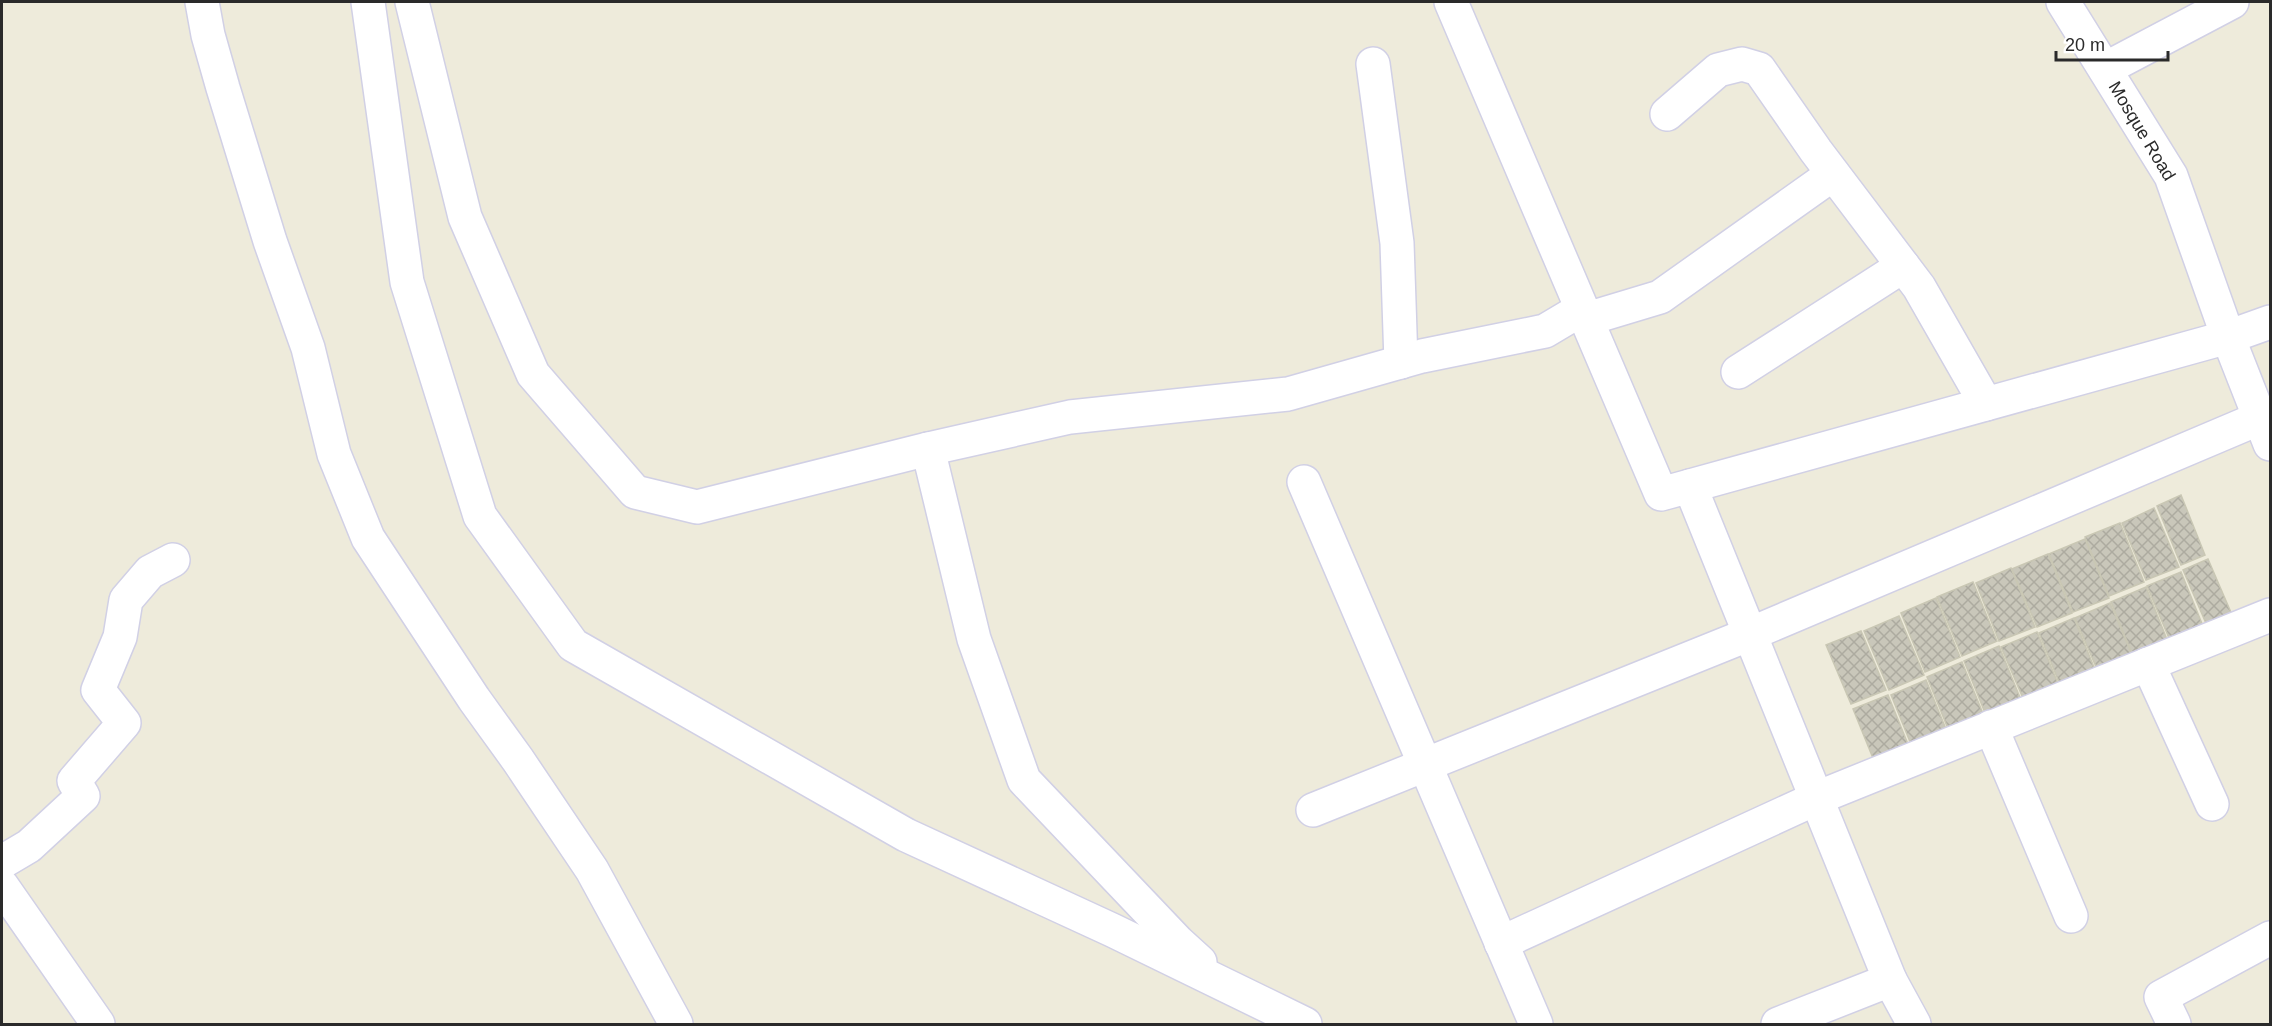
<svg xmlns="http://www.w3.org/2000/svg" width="2272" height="1026" font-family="Arial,sans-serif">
	<defs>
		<pattern id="building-cross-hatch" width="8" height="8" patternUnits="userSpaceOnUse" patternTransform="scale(1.5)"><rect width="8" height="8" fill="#c9c7ba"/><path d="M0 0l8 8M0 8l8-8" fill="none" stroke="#adaba0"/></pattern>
	</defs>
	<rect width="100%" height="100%" fill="#eeebdb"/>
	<g fill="url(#building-cross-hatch)" stroke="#c9c7b4" stroke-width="1.5">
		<polygon points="2181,495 2205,555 2181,565 2157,506"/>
		<polygon points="2154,508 2179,567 2146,580 2122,523"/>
		<polygon points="2120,523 2144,582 2109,596 2085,537"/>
		<polygon points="2085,539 2109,598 2073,612 2049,554"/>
		<polygon points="2048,554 2072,613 2037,627 2012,569"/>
		<polygon points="2208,559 2233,617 2208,628 2183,570"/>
		<polygon points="2011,568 2035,627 1999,641 1976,583"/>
		<polygon points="2181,572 2205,631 2172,645 2147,586"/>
		<polygon points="1973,582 1997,641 1962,656 1937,597"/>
		<polygon points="2146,587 2170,647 2135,661 2111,602"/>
		<polygon points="1936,598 1960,657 1925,672 1901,613"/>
		<polygon points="2110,603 2135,662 2100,676 2075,618"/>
		<polygon points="1899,616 1924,675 1889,690 1864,631"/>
		<polygon points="2074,618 2098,677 2063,692 2039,633"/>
		<polygon points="1861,631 1886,690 1851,704 1826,645"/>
		<polygon points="2037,632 2061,691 2026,705 2001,647"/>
		<polygon points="1999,646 2023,705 1988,720 1964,661"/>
		<polygon points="1962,662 1986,721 1951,736 1927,677"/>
		<polygon points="1926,680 1950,739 1915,754 1891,695"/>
		<polygon points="1888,695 1912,754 1877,768 1853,709"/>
	</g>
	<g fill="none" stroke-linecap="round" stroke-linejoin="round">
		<defs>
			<g id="street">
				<polyline points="202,2 208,35 223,88 270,241 308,348 334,454 368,538 474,699 518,760 592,870 676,1024"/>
				<polyline points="368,2 407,282 480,516 573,645 906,835 1112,930 1305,1024"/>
				<polyline points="412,2 465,217 533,374 635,492 697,507 928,449 1070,417 1288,394 1422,356 1545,331 1582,309"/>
				<polyline points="1451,2 1661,494 2228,337 2270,322"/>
				<polyline points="2063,2 2171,176 2228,337 2270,444"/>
				<polyline points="1373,64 1397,243 1401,362"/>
				<polyline points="2105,69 2232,2"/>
				<polyline points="1667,114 1718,70 1742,64 1759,69 1816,151 1919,287 1986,404"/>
				<polyline points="1587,319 1660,297 1833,174"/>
				<polyline points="1738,372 1903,266"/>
				<polyline points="928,449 974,639 1024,780 1178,942 1200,962"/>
				<polyline points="1304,482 1536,1024"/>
				<polyline points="1690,486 1890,980 1778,1024"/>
				<polyline points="2148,664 2212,804"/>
				<polyline points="1991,727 2071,916"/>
				<polyline points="1313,810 1750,634 2260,418"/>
				<polyline points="2,862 29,846 83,796 74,781 124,723 98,690 120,637 126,600 150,572 173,560"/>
				<polyline points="2,886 98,1024"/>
				<polyline points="1501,943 1817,798 2270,615"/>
				<polyline points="1890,980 1914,1024"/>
				<polyline points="2174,1024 2161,997 2270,938"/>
			</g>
		</defs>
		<use href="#street" stroke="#d1d0e5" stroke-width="36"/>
		<use href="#street" stroke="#fff" stroke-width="33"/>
	</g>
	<g text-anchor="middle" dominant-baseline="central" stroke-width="5" stroke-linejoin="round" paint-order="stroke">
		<g font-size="18" fill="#2a2a2a" stroke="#fff">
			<text transform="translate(2142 131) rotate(59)">Mosque Road</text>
		</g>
	</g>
	<rect width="2272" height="1026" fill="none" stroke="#2a2a2a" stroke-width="6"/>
	<path d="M2056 51v9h112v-9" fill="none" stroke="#2a2a2a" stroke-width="3"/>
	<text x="2065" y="51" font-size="18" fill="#2a2a2a" stroke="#ffffff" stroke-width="4.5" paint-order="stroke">20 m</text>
</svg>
